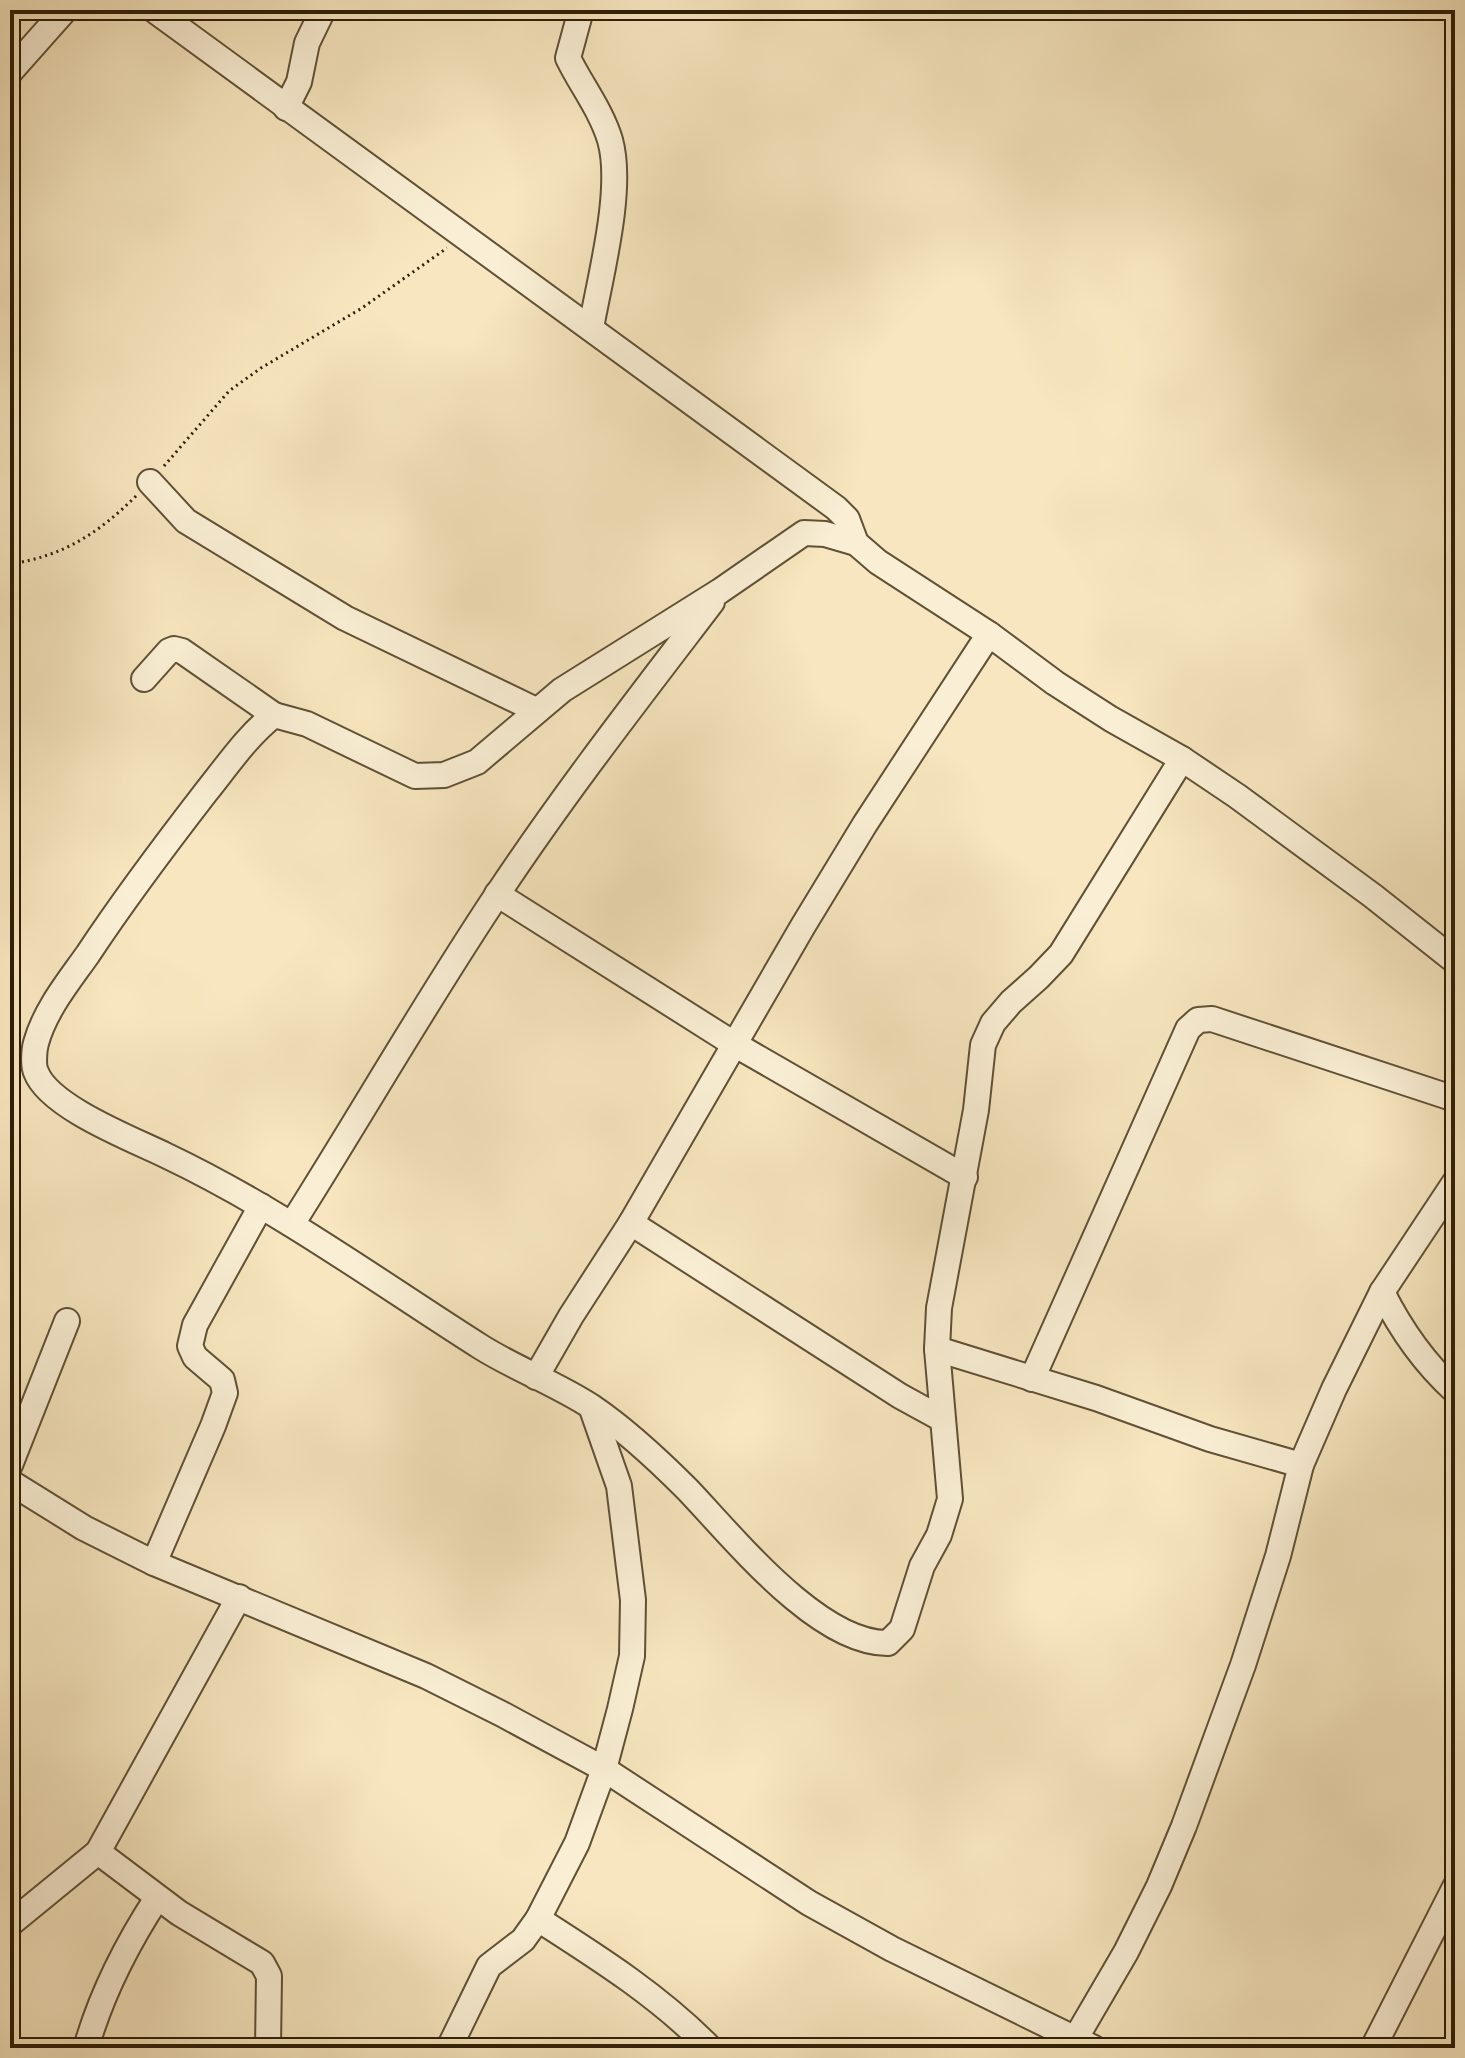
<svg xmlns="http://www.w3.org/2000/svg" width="1465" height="2058" font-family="'EB Garamond',serif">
	<rect width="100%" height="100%" fill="#f7e6bf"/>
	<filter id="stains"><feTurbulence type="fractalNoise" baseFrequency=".0025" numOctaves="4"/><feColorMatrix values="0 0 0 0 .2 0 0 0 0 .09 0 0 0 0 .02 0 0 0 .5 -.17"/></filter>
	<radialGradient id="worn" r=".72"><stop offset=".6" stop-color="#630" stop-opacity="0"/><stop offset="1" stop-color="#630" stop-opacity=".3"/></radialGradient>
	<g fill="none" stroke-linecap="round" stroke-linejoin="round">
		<defs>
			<g id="minor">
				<polyline points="154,10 836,508 847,519 856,543 878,562 989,634 1055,683 1111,719 1182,759 1237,796 1373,896 1455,961"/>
				<path d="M 581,10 L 568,58 C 581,85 601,110 610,140 C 624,189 600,277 591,328"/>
				<polyline points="10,72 65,10"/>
				<polyline points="286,108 299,82 307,43 323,10"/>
				<polyline points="150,482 186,521 345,618 536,710"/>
				<path d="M 856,543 L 825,534 L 804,533 L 720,591 L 562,690 L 477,762 L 444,775 L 415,776 L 307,724 L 274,715 C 247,736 227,766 206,792 C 165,845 125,898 88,954 C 69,981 45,1010 36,1043 C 34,1050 33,1066 36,1072 C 49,1107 132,1139 165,1155 C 277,1208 377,1281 481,1347 C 516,1369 557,1384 592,1407 C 626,1430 658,1460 687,1489 C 733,1537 818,1644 888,1643 L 902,1629 L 922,1566 L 939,1535 L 950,1499 L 937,1349 L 939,1308 L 976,1110 L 983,1045 L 993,1023 L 1011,1002 L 1039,977 L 1061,954 L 1182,759"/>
				<polyline points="144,679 169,651 174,649 182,651 274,715"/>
				<polyline points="497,894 734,1044 965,1177"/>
				<polyline points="631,1223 900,1396 942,1419"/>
				<path d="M 292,1224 C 361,1115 425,1003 497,895 C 564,794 638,699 712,602"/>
				<path d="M 1382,1292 C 1401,1330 1423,1362 1455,1391"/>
				<polyline points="937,1349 1096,1398 1210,1439 1301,1465"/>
				<polyline points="536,1377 571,1316 631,1223 803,926 865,824 989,634"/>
				<polyline points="1032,1379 1188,1029 1198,1020 1212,1019 1455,1099"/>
				<polyline points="10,1465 67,1321"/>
				<polyline points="10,1482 84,1528 154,1563 426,1676 502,1714 604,1769 809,1903 892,1949 1094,2048"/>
				<polyline points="154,1563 213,1426 225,1393 222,1380 195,1357 190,1346 195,1325 261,1206"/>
				<polyline points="98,1852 179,1913 262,1963 269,1976 268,2048"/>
				<path d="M 538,1919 C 599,1958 659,1996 710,2048"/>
				<polyline points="10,1924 98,1852 239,1597"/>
				<path d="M 86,2048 C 101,1995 127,1944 157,1898"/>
				<polyline points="449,2048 489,1966 523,1940 538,1919 577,1843 604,1769 620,1709 632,1656 633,1600 619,1486 592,1409"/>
				<polyline points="1070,2048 1126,1952 1159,1886 1184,1826 1243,1665 1278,1556 1301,1465 1334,1389 1382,1292 1455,1182"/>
				<polyline points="1373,2048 1455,1887"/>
			</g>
		</defs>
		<use href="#minor" stroke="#605035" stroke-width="28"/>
		<g stroke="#2d1e07" stroke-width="3" stroke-dasharray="2 4" stroke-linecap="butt">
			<polyline points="164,466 229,391 261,368 362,308 447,248"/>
			<path d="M 10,564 C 64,556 99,533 137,495"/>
		</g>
		<use href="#minor" stroke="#faefd5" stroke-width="24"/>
	</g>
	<rect width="1465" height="2058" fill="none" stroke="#f7e6bf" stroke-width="40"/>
	<rect x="12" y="12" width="1441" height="2034" fill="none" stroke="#2d1e07" stroke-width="4"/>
	<rect x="20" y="20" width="1425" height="2018" fill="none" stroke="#2d1e07" stroke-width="2"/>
	<rect width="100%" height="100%" filter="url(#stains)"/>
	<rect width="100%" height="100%" fill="url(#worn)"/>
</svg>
